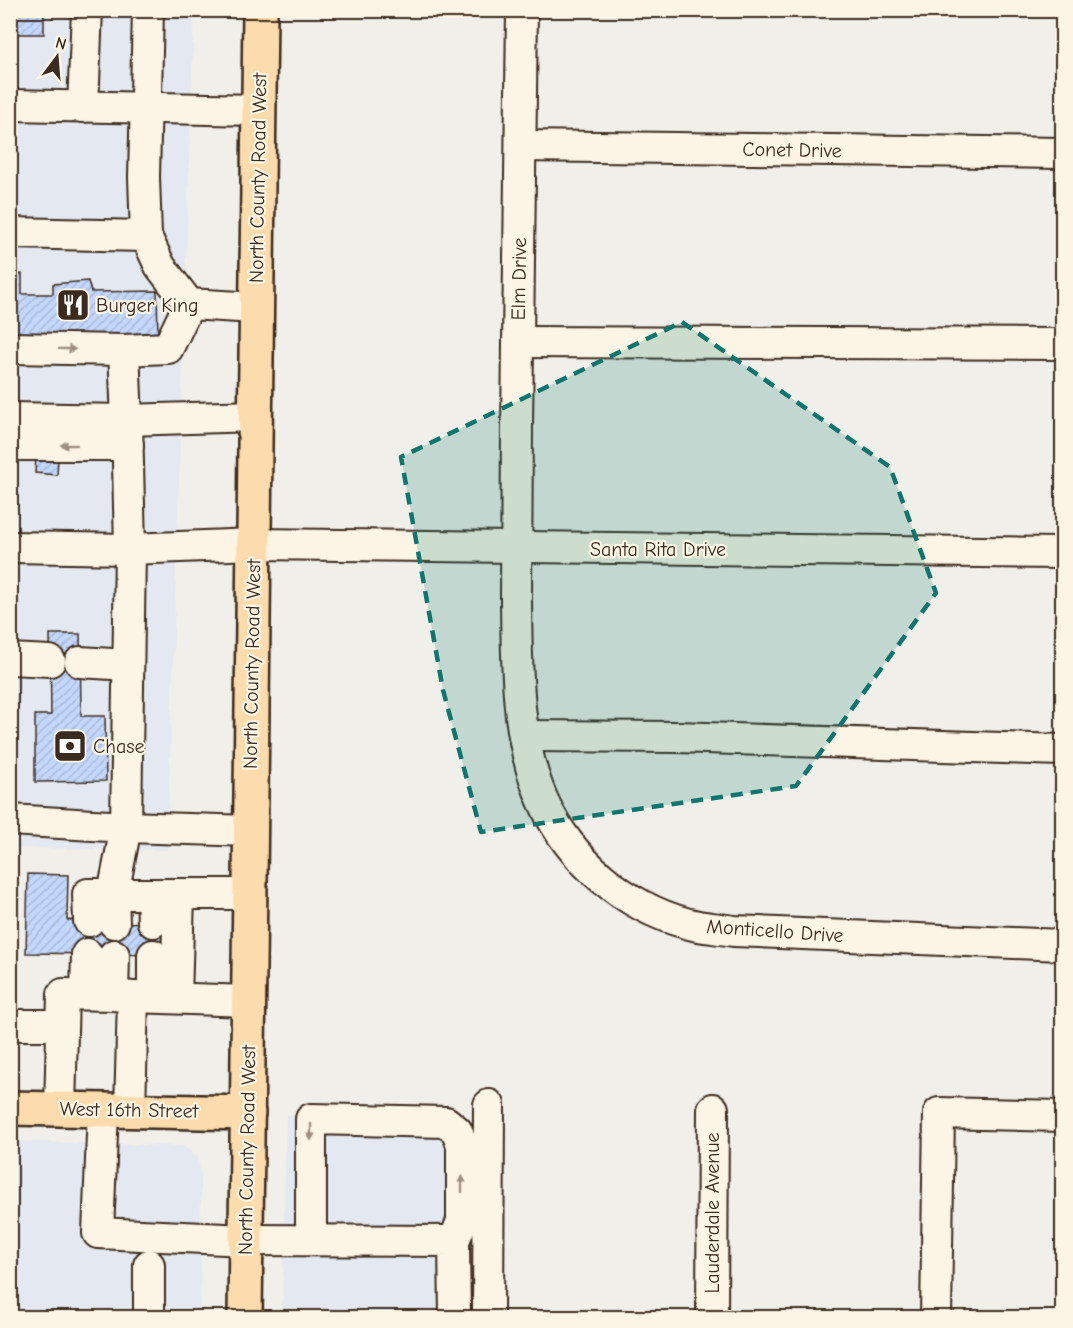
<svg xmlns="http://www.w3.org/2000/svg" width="1073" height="1328" font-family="'Comic Neue',sans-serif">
	<defs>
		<pattern id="building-hatch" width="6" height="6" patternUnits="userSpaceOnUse" patternTransform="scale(1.5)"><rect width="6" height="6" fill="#c4d8fd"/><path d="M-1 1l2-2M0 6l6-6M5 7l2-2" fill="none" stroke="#a9bad8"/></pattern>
	</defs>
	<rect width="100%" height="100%" fill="#f1efea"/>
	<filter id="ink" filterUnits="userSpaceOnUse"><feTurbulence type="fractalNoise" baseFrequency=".0167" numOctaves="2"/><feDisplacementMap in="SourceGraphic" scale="12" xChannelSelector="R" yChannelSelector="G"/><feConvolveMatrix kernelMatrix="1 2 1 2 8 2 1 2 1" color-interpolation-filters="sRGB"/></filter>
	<g filter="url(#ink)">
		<g fill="#e4e8f0">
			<polygon points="11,11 194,11 167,850 14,848 11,1061"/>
			<polygon points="286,1115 479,1122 480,1317 282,1318"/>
			<polygon points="11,1141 184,1146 198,1158 201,1177 200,1317 11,1318"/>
		</g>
		<g fill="url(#building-hatch)" stroke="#3b2a1e" stroke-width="1.5">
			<rect x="10" y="10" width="34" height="24"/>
			<polygon points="22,274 22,294 53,294 53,284 88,281 91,292 157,291 158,337 10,335 10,277"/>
			<polygon points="36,456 58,457 57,475 35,473"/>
			<polygon points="50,634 80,634 81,716 105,716 106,781 35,782 35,715 51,715"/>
			<polygon points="28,874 68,875 67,920 114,923 169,922 169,955 26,953"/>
		</g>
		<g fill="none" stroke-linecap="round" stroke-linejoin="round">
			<defs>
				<g id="minor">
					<path d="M 522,10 C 521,149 519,288 517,427 C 517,484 516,541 516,599 C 517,670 515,748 549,813 C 579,869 635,913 698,926 C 710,928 722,929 734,931 L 1062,945"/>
					<polyline points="10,105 258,110"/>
					<polyline points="83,107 87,10"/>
					<polyline points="521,146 1062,153"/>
					<polyline points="10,233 146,236 160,266 189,304 256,308"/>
					<polyline points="146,236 144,177 148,10"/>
					<polyline points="189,304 168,348 124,350 127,420 255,416"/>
					<polyline points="518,342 1062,344"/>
					<polyline points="10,348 124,350"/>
					<polyline points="10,418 127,420 130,549 126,827 113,894 88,894 89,921"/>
					<polyline points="10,445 128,445"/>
					<polyline points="10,547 130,549 254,544 1062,553"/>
					<polyline points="10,659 50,661"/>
					<polyline points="80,662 128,665"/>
					<polyline points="524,736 677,737 1062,750"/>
					<polyline points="10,820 126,827 251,831"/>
					<polyline points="152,895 153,922"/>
					<polyline points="114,923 113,894 250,894"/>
					<polyline points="153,955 153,997"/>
					<polyline points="86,994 87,954"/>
					<polyline points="113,995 133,997 130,1111"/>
					<polyline points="133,997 249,1001"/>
					<polyline points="176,998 179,895"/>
					<polyline points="10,1025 62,1025"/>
					<polyline points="60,1109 63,994 113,995 114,955"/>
					<polyline points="103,1110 98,1233 246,1240 454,1241 455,1318"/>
					<polyline points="311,1240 311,1119 446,1122 457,1131 462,1145 462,1221 454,1241"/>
					<polyline points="149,1318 149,1265"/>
					<polyline points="488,1318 489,1105"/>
					<polyline points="712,1318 713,1109"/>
					<polyline points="936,1318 939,1113 1062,1116"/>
				</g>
				<g id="major">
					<polyline points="10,1108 248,1113"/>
					<polyline points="245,1318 260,10"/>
				</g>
			</defs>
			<use href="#minor" stroke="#3b2a1e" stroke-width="34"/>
			<use href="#major" stroke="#3b2a1e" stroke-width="38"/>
			<use href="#minor" stroke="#fcf5e5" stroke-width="30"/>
			<use href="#major" stroke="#fcdcac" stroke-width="33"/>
		</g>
		<defs><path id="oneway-solid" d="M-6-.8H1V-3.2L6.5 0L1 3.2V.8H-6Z" transform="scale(1.5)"/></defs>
		<g fill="#9c9082">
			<use href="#oneway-solid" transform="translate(67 349) rotate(1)"/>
			<use href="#oneway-solid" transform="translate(69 445) rotate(-180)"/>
			<use href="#oneway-solid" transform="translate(311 1132) rotate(90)"/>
			<use href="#oneway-solid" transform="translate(462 1184) rotate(-90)"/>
		</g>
	</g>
	<path fill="#0f766e" fill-opacity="0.2" stroke="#0f766e" stroke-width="4.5" stroke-dasharray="12 8" stroke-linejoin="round" d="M 682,322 L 890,467 L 936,593 L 796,786 L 481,832 L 443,690 L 401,457 Z"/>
	<defs>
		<symbol id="restaurant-square" viewBox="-11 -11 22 22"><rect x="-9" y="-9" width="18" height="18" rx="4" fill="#3b2a1e" stroke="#fcf5e5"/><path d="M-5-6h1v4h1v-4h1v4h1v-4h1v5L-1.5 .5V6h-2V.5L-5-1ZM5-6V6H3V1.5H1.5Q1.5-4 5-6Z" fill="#fff"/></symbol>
		<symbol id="bank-square" viewBox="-11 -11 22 22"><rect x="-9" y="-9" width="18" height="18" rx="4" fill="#3b2a1e" stroke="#fcf5e5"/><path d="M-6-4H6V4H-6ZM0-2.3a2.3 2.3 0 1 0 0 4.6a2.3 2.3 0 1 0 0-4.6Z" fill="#fff"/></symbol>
	</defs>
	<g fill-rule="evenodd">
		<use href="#restaurant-square" x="54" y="286" width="38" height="38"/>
		<use href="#bank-square" x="51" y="727" width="38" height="38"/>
	</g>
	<g text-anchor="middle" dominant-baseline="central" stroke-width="4.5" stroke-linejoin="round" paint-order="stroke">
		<g font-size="20" fill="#3b2a1e" stroke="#fcf5e5">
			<text transform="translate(792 150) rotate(1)">Conet Drive</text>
			<text transform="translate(258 178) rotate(-89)">North County Road West</text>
			<text transform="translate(519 279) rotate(-89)">Elm Drive</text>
			<text x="658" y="549">Santa Rita Drive</text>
			<text transform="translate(252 664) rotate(-89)">North County Road West</text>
			<text transform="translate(775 931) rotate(4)">Monticello Drive</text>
			<text transform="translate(129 1110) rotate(1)">West 16th Street</text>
			<text transform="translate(247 1150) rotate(-89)">North County Road West</text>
			<text transform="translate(712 1213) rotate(-90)">Lauderdale Avenue</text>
		</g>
		<g font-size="20" fill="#3b2a1e" stroke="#fcf5e5" text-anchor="start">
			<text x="96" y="305">Burger King</text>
			<text x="93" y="746">Chase</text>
		</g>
	</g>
	<rect width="1073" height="1328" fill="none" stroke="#fcf5e5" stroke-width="36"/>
	<rect x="18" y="18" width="1037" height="1292" fill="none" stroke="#3b2a1e" stroke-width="2" filter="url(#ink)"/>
	<g transform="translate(57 57) rotate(16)" stroke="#fcf5e5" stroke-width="4.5" paint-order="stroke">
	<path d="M0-4.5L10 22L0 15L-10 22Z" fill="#3b2a1e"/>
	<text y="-9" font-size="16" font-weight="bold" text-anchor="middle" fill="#3b2a1e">N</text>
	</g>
</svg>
